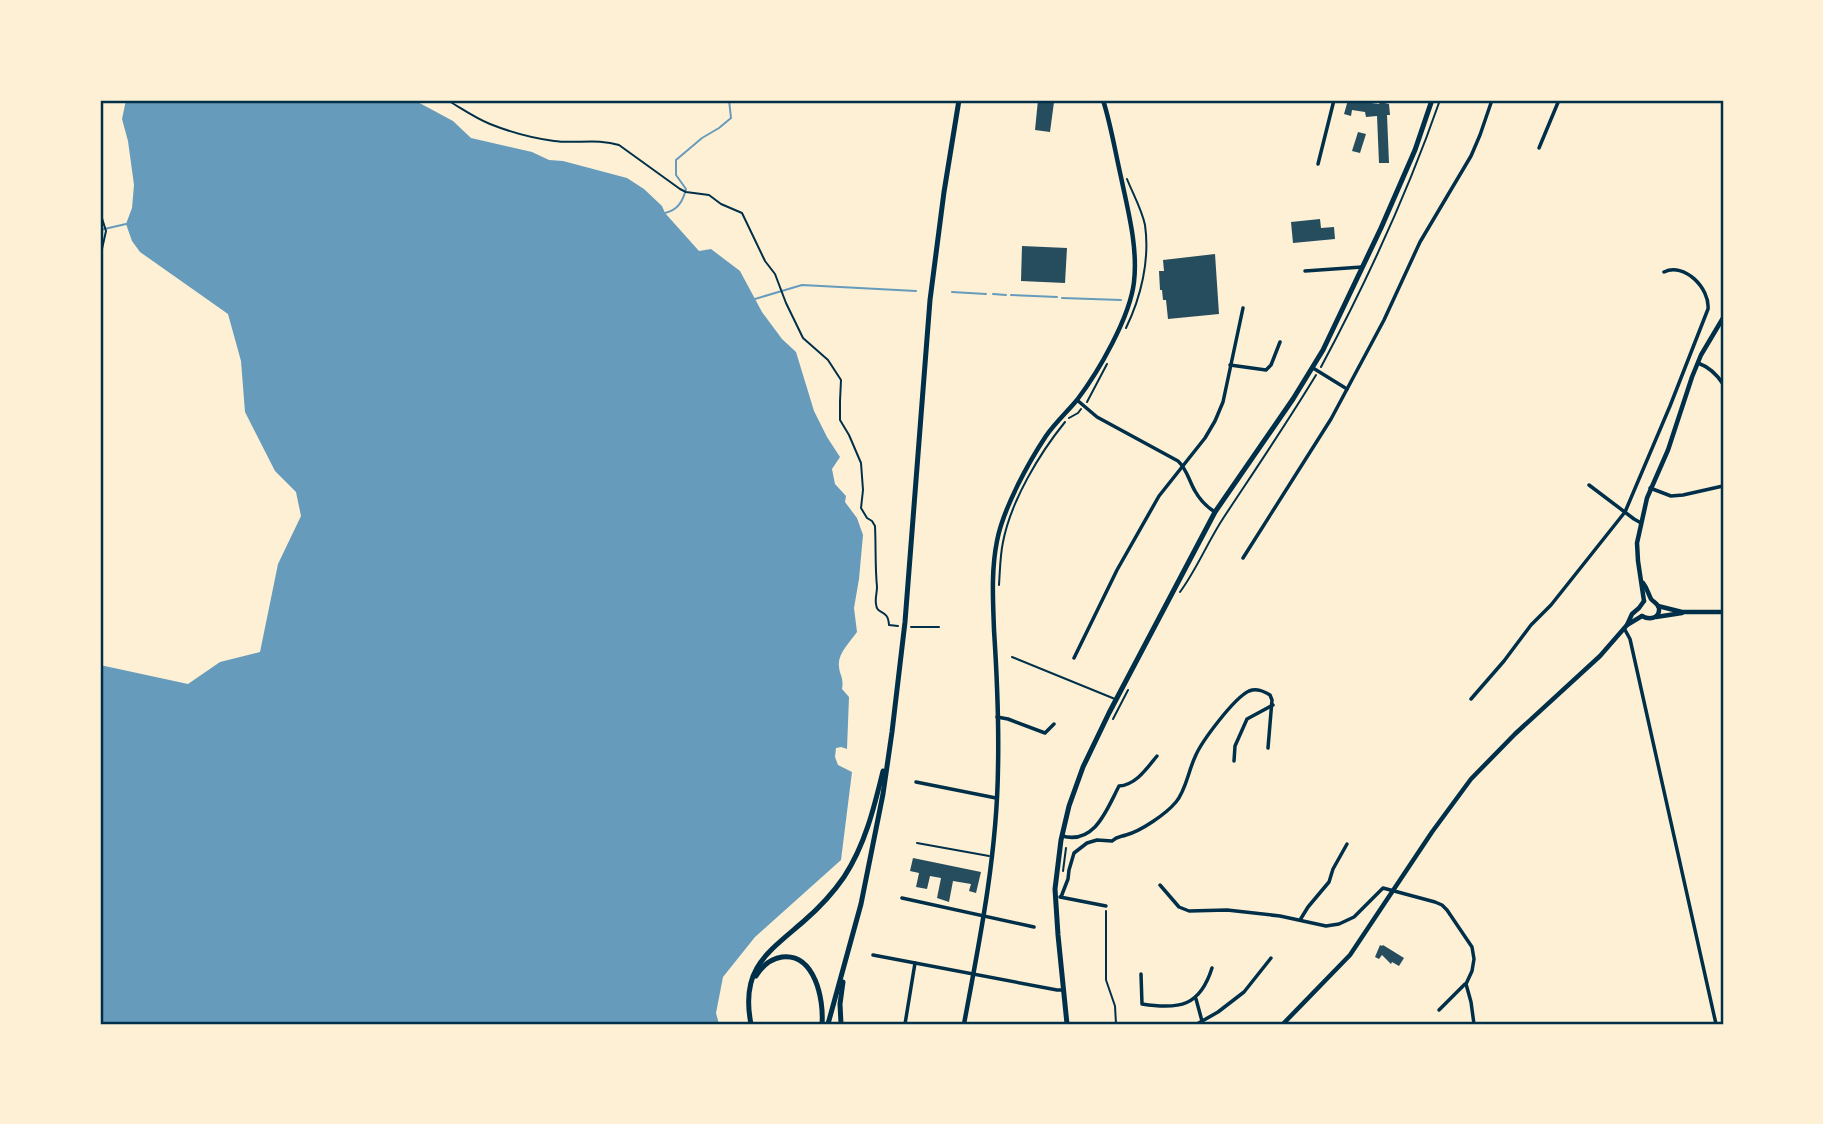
<svg xmlns="http://www.w3.org/2000/svg" width="1823" height="1124" font-family="'Asap Condensed',sans-serif">
	<rect width="100%" height="100%" fill="#fdf0d5"/>
	<path fill="#669bbc" d="M 126,100 L 414,100 L 453,121 L 471,138 L 532,152 L 549,160 L 563,161 L 627,178 L 644,189 L 662,206 L 665,213 L 699,251 L 711,249 L 740,271 L 762,312 L 782,339 L 796,352 L 814,411 L 827,437 L 840,457 L 832,469 L 835,484 L 846,496 L 845,502 L 857,518 L 863,535 L 859,579 L 854,608 L 857,632 C 850,642 837,654 839,667 C 840,676 844,678 842,689 L 849,697 L 847,749 L 841,747 L 836,748 L 835,757 L 838,765 L 852,772 L 841,860 L 755,937 L 723,977 L 716,1013 L 719,1024 L 100,1024 L 100,665 L 188,684 L 220,662 L 260,652 L 278,564 L 301,516 L 296,492 L 275,471 L 245,412 L 241,361 L 228,314 L 140,252 L 132,241 L 126,224 L 132,208 L 134,185 L 128,141 L 122,119 Z"/>
	<g fill="none" stroke-linecap="round" stroke-linejoin="round">
		<g stroke="#669bbc" stroke-width="2">
			<path d="M 665,213 C 678,210 683,201 686,189 L 676,175 L 676,160 L 702,138 L 719,128 L 731,118 L 729,100"/>
			<polyline points="100,230 126,224"/>
			<polyline points="952,292 986,294"/>
			<polyline points="993,294 1006,295"/>
			<polyline points="1011,295 1057,297"/>
			<polyline points="1062,298 1121,300"/>
			<polyline points="755,299 802,285 916,291"/>
		</g>
	</g>
	<g fill="#264d5e">
		<polygon points="1038,100 1054,102 1050,132 1035,130"/>
		<polygon points="1348,100 1379,104 1380,102 1389,104 1390,115 1387,115 1389,163 1379,163 1377,116 1366,117 1365,112 1352,110 1351,116 1344,114"/>
		<polygon points="1358,132 1366,134 1360,153 1352,151"/>
		<polygon points="1320,219 1321,228 1334,227 1335,239 1293,243 1291,222"/>
		<polygon points="1022,246 1067,248 1065,283 1021,281"/>
		<polygon points="1215,254 1219,314 1168,319 1166,300 1163,300 1162,290 1160,290 1159,271 1164,271 1163,260"/>
		<polygon points="913,858 981,872 976,893 969,891 971,884 953,881 949,902 937,898 941,878 930,876 927,889 916,887 919,873 910,871"/>
		<polygon points="1380,945 1382,946 1383,945 1404,958 1399,966 1392,962 1391,964 1382,955 1379,959 1375,957"/>
	</g>
	<g fill="none" stroke-linecap="round" stroke-linejoin="round">
		<g stroke="#003049" stroke-width="2">
			<path d="M 447,100 C 461,108 475,118 490,124 C 510,132 532,138 554,141 C 575,144 598,138 619,145 L 680,189 L 686,192 L 709,195 L 721,204 L 742,213 L 765,261 L 775,274 L 786,303 L 803,338 L 828,360 L 841,380 L 840,401 L 840,420 L 849,435 L 861,463 L 863,490 L 861,508 L 867,518 L 872,521 L 875,526 C 876,547 875,567 877,587 C 877,593 875,598 876,604 C 877,616 888,608 889,625 L 898,626"/>
			<polyline points="100,115 100,124"/>
			<polyline points="100,212 106,231 100,258"/>
			<path d="M 1126,328 C 1141,297 1150,260 1145,225 C 1142,210 1133,194 1127,179"/>
			<path d="M 1321,367 C 1367,281 1408,192 1440,100"/>
			<polyline points="1087,402 1107,364"/>
			<polyline points="1069,418 1078,413 1081,409"/>
			<path d="M 999,585 C 1000,571 1000,556 1003,542 C 1011,501 1039,454 1065,422"/>
			<path d="M 1180,592 C 1197,569 1208,541 1224,517 C 1255,470 1287,423 1316,375"/>
			<polyline points="911,627 939,627"/>
			<polyline points="1113,719 1128,690"/>
			<polyline points="917,843 989,856"/>
			<polyline points="1063,871 1066,848"/>
			<polyline points="1106,911 1106,980 1115,1006 1116,1024"/>
		</g>
		<polyline stroke="#003049" stroke-width="2" points="1012,657 1115,699"/>
		<g stroke="#003049" stroke-width="3.5">
			<polyline points="1539,148 1559,100"/>
			<polyline points="1318,164 1334,100"/>
			<polyline points="1305,271 1362,267"/>
			<path d="M 1698,363 C 1709,367 1716,373 1723,384"/>
			<polyline points="1230,365 1266,370 1271,365 1280,342"/>
			<polyline points="1313,368 1347,389"/>
			<path d="M 1077,400 L 1097,417 L 1178,461 C 1187,469 1189,481 1195,491 C 1200,500 1207,507 1215,512"/>
			<polyline points="1589,485 1634,519 1641,523"/>
			<polyline points="1650,488 1671,496 1683,495 1723,486"/>
			<polyline points="1243,558 1331,419 1384,320 1420,242 1471,156 1480,135 1492,100"/>
			<polyline points="1624,628 1630,639 1716,1024"/>
			<polyline points="1074,658 1117,570 1159,496 1205,438 1215,421 1223,402 1243,308"/>
			<path d="M 1471,699 L 1504,661 L 1531,625 L 1551,605 L 1625,512 L 1670,406 L 1708,309 C 1710,288 1684,262 1664,272"/>
			<polyline points="997,717 1008,719 1045,733 1054,724"/>
			<polyline points="1234,761 1235,746 1247,719 1273,705"/>
			<polyline points="916,782 996,798"/>
			<path d="M 1062,836 C 1095,845 1107,809 1119,786 C 1136,785 1147,768 1157,756"/>
			<polyline points="1160,885 1179,907 1189,911 1227,910 1280,916 1326,926 1339,924 1354,917 1383,888 1435,902 1442,905 1447,910 1472,947 1474,959 1472,971 1466,984 1471,1002 1474,1024"/>
			<polyline points="1060,897 1106,906"/>
			<path d="M 1061,897 L 1068,879 L 1069,870 L 1074,853 L 1087,843 L 1097,840 L 1112,841 C 1117,836 1120,837 1126,835 C 1141,831 1166,814 1176,802 C 1186,790 1188,772 1195,757 C 1201,742 1234,698 1249,691 C 1257,688 1263,691 1270,695 L 1272,700 L 1268,748"/>
			<polyline points="902,898 1034,927"/>
			<polyline points="1300,920 1308,907 1329,882 1333,869 1347,844"/>
			<polyline points="873,955 1057,990 1064,990"/>
			<path d="M 1141,974 L 1142,1004 C 1180,1010 1200,1006 1212,968"/>
			<polyline points="1196,999 1202,1021"/>
			<polyline points="1439,1010 1465,984"/>
			<polyline points="905,1024 915,963"/>
			<polyline points="1197,1024 1218,1012 1244,992 1271,958"/>
		</g>
		<g stroke="#003049" stroke-width="4.5">
			<polyline points="1658,606 1682,612 1723,612"/>
			<polyline points="1656,617 1682,613"/>
			<path d="M 964,1024 C 980,939 997,854 998,768 C 999,722 997,676 994,630 C 993,600 991,571 997,541 C 1003,509 1028,463 1046,436 C 1055,423 1067,412 1077,400 C 1099,371 1130,317 1134,282 C 1138,247 1128,211 1121,177 C 1115,151 1111,125 1103,100"/>
		</g>
		<g stroke="#003049" stroke-width="4.5">
			<polyline points="1644,601 1638,561 1637,543 1647,498 1668,450 1692,377 1701,355 1723,318"/>
			<path d="M 1642,616 C 1649,620 1660,619 1659,608 C 1657,602 1654,603 1651,599 C 1648,593 1647,588 1643,583"/>
			<polyline points="1627,625 1632,614 1639,608 1644,601"/>
			<polyline points="1283,1024 1350,955 1432,832 1471,779 1515,734 1600,656 1627,625 1642,616"/>
		</g>
		<polyline stroke="#003049" stroke-width="5" points="1067,1024 1058,935 1055,889 1061,840 1069,806 1083,767 1109,713 1215,512 1293,399 1323,350 1381,228 1415,150 1432,100"/>
		<g stroke="#003049" stroke-width="5">
			<path d="M 756,976 C 762,966 770,959 782,957 C 815,953 824,1000 822,1024"/>
			<path d="M 751,1024 C 740,969 767,953 804,921 C 819,908 833,893 844,877 C 865,845 874,808 883,771"/>
			<polyline points="828,1024 861,904 883,794 892,732 905,622 930,300 944,192 959,100"/>
			<polyline points="841,1024 840,1004 843,982"/>
		</g>
	</g>
	<rect width="1823" height="1124" fill="none" stroke="#fdf0d5" stroke-width="203"/>
	<rect x="102" y="102" width="1620" height="921" fill="none" stroke="#003049" stroke-width="2.5"/>
</svg>
